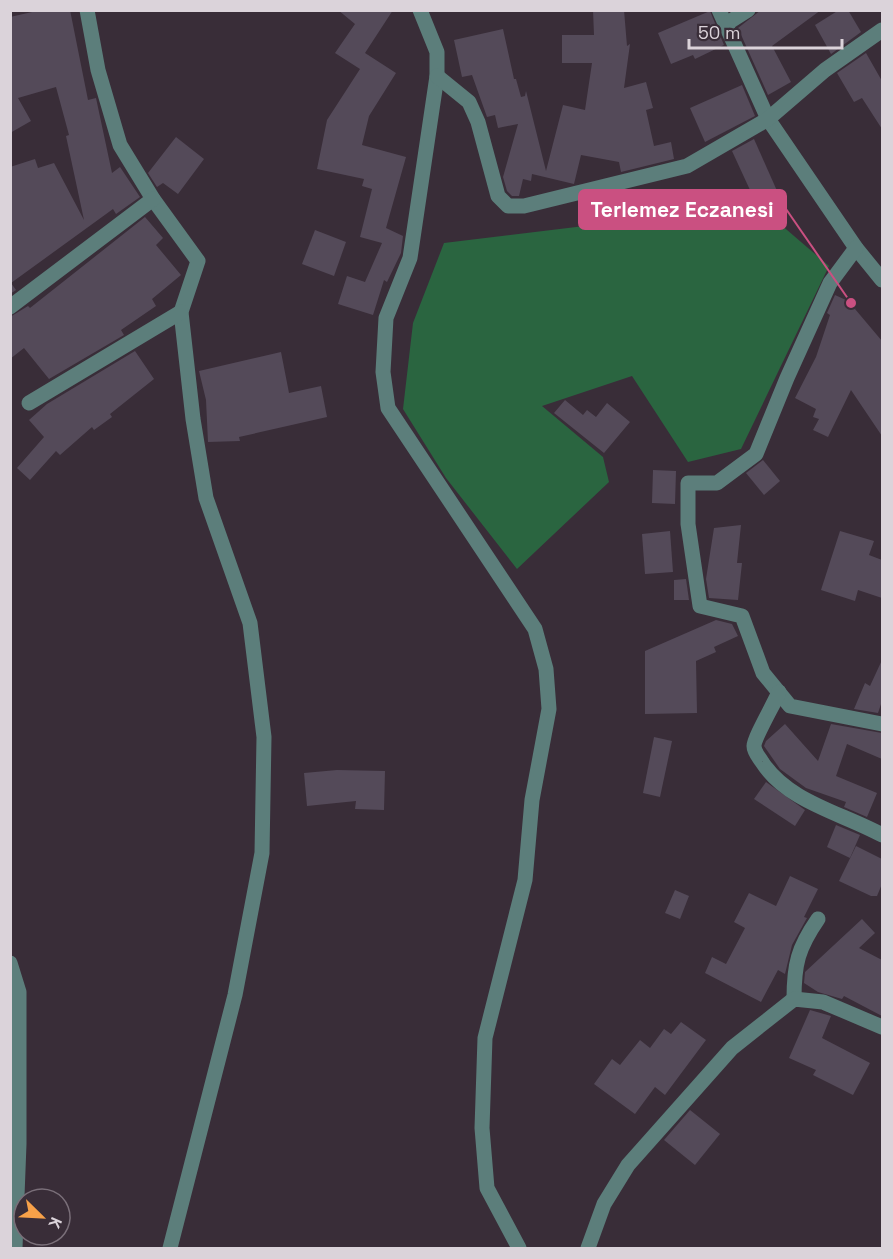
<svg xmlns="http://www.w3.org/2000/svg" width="893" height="1259" font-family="'Space Grotesk',sans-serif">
	<rect width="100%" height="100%" fill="#392d38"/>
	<polygon fill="#2a6540" points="758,205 829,266 741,449 688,462 632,376 542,406 603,457 609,482 517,569 446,478 403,409 413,323 444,243"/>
	<g fill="#544a59">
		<polygon points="41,10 70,10 88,100 96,98 112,173 120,167 140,197 116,214 113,209 11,283 16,290 10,294 10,167 35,159 38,168 54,163 84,220 66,136 69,135 56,87 18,98 31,121 10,133 10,17"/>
		<polygon points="338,10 393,10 365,53 396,73 369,116 362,145 406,157 386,228 403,236 401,253 387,282 384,280 373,315 338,304 347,276 365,282 382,243 360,237 372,189 362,186 364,179 317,169 327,120 360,69 335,53 355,24"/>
		<polygon points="593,10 624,10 627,46 630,44 624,88 646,82 653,108 646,110 654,146 671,142 674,159 621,172 619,162 581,155 574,184 532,174 531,181 523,179 519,196 512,196 507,191 503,177 518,124 498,128 495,115 487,117 472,75 462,77 454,40 503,29 514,79 516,79 521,97 525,96 526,91 546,171 563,105 585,110 592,63 562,63 562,35 594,35"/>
		<polygon points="761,10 821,10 772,46 791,82 768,95 738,28"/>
		<polygon points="839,10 848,10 861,32 831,54 815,25"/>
		<polygon points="710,11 724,45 695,59 693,55 671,64 658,33"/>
		<polygon points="866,53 882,81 882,129 862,98 854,102 837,73"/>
		<polygon points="742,85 755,116 705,142 690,108"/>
		<polygon points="176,137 204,159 178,194 163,183 157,187 148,173"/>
		<polygon points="754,139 778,193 756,203 732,151"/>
		<polygon points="145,217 163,238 156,245 181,275 152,299 156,306 121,330 124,335 49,379 24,348 10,359 10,317 28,306 30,308"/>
		<polygon points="315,230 346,242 334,276 302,264"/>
		<polygon points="835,295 857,305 855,309 882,341 882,436 851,390 828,437 813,430 819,419 813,417 816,409 795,398 816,357 830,315 827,313"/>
		<polygon points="135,351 154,379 110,414 112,417 94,430 92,427 60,455 56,451 30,480 17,468 44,437 29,420 47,404"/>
		<polygon points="281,352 289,393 321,386 327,417 239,437 240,441 208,442 206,400 199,371"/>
		<polygon points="565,400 583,415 587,410 596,417 607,403 630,422 604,453 554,413"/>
		<polygon points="763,460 780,481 764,495 746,473"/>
		<polygon points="653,470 676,471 675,504 652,503"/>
		<polygon points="741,525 737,563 742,563 738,600 709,598 706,579 714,528"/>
		<polygon points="670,531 673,572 645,574 642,534"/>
		<polygon points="840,531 874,541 869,555 882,560 882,598 858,590 855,601 821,590"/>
		<polygon points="686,579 689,600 674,600 674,580"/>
		<polygon points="716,620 732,624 738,636 714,647 716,652 696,661 697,713 645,714 645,651"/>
		<polygon points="882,660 882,701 878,713 854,709 865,683 870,686"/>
		<polygon points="785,724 818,761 831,724 882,733 882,759 847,744 836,776 877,793 867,817 844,807 846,802 806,788 780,769 764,746 766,741"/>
		<polygon points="654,737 672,741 660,797 643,793"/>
		<polygon points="337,770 385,771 384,810 355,809 356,801 307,806 304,773"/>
		<polygon points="766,782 805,810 795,826 754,799"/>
		<polygon points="836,825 860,835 850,858 827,847"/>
		<polygon points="856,846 882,859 882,884 877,896 871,896 839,881"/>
		<polygon points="790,876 818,889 804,917 807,918 792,945 785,974 778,970 761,1002 705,973 712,957 726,964 745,928 734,922 749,893 776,906"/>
		<polygon points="675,890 689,896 680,919 665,913"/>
		<polygon points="862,919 875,933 859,948 882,960 882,1016 844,996 842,999 818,992 804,983 805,972"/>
		<polygon points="810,1010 831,1016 822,1038 870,1063 853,1095 813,1075 816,1070 789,1058"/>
		<polygon points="681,1022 706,1040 665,1095 655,1087 635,1114 594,1084 612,1059 620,1065 640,1040 650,1048 664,1029 671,1034"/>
		<polygon points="690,1110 720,1134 695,1165 664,1140"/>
	</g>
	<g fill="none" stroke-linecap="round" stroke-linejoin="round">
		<g stroke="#5c7e7b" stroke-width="15">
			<polyline points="87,10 98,70 120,145 153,199 198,261 181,312 193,419 206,498 250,623 264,737 262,853 235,995 170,1248"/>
			<polyline points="420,10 437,52 437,76 410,258 386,318 383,372 388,408 535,629 546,669 549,709 532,800 525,880 485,1038 482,1128 487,1188 519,1248"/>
			<polyline points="719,10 768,119 856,248 882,280"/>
			<polyline points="726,24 748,10"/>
			<polyline points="437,76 469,102 478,122 498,196 508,206 524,206 687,166 768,119 825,70 882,30"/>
			<polyline points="856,248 830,283 787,378 756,454 717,483 688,483 688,524 700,606 742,616 763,673 790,706 882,724"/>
			<polyline points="10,307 153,199"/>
			<polyline points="29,403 181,312"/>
			<path d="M 779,692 C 774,704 754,738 754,746 C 754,752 759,757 762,762 C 788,802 842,813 882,835"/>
			<polyline points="10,963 19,992 19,1144 15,1248"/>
			<path d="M 794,999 C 794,964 798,948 818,919"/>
			<polyline points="588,1248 604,1204 628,1165 732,1048 794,999 823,1002 882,1027"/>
		</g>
	</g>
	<path fill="none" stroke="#ca5081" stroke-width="2" d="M851 303L786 209"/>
	<circle fill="#ca5081" stroke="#392d38" stroke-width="2" cx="851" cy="303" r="6"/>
	<rect fill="#ca5081" stroke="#ca5081" stroke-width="2" x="579" y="190" width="207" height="39" rx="6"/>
	<g font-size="21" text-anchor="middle" font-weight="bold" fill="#fff">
		<text x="682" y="217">Terlemez Eczanesi</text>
	</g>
	<rect width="893" height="1259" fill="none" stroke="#dbd3da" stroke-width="24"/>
	<g transform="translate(42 1217) rotate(114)"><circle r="28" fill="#392d38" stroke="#7a6f79" stroke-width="1.5"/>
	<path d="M0-4.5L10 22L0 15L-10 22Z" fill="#f7a149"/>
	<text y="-9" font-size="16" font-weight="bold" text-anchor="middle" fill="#dbd3da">K</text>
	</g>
	<path d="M689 39v9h153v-9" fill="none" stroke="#dbd3da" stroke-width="3"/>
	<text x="698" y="39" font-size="18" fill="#dbd3da" stroke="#392d38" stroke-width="4.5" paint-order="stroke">50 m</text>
</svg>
